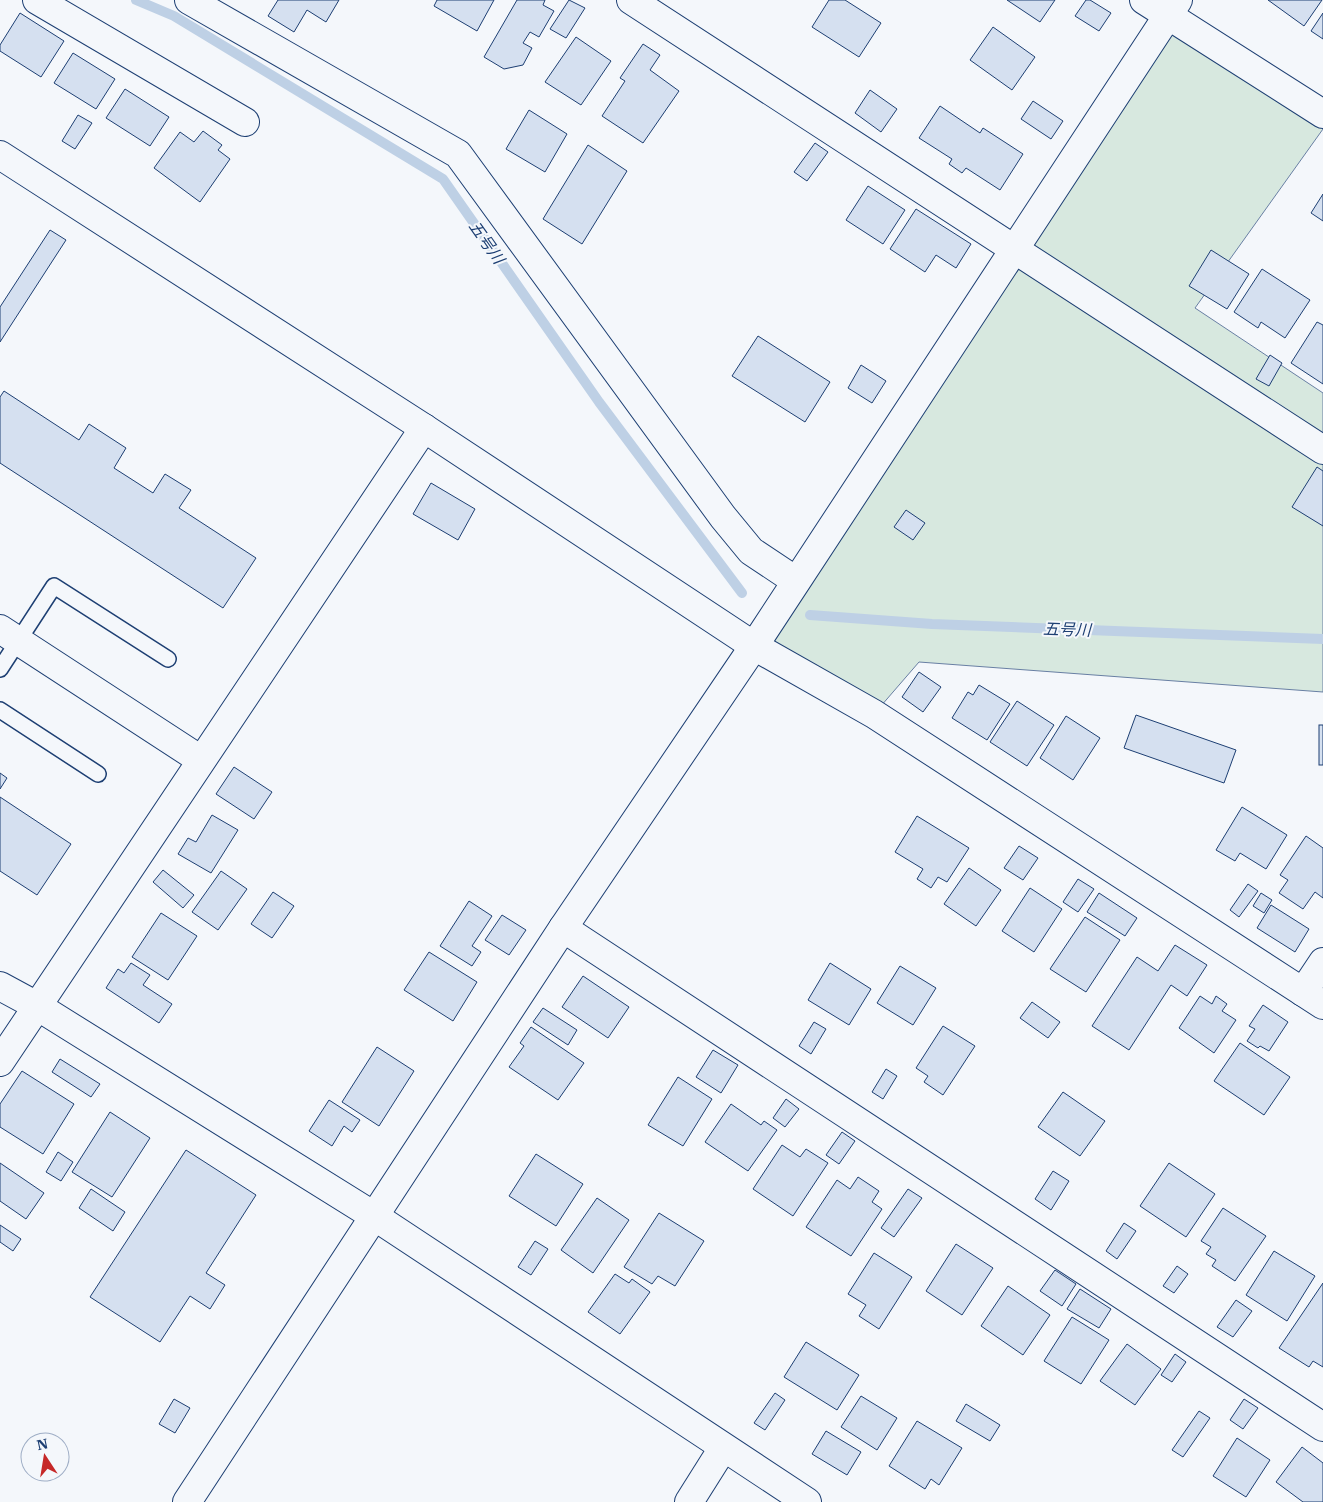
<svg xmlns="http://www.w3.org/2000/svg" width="1323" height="1502" font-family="'IBM Plex Serif','Noto Sans JP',serif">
	<rect width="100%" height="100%" fill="#f4f7fb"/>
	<polygon fill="#d7e8df" stroke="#687fa3" points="1167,15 1323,114 1323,129 1195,308 1323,393 1323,692 919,662 874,714 754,646"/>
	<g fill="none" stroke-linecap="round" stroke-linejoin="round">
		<g stroke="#bed0e5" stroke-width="10">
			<polyline points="136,0 174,16 443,179 599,402 742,593"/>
			<polyline points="810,615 932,624 1323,639"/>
		</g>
	</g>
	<g fill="#d5e0f0" stroke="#1d3f73">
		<polygon points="278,0 339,0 326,22 307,10 294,32 268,16"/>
		<polygon points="437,0 494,0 477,31 434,6"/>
		<polygon points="517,0 545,0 543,5 554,11 539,37 530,32 523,43 532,48 523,65 504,69 484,57"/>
		<polygon points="569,0 585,8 566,38 550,29"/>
		<polygon points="829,0 845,0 881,23 859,57 812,27"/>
		<polygon points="1007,0 1055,0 1040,22"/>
		<polygon points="1086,0 1090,0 1111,13 1099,31 1075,16"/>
		<polygon points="1268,0 1322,0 1304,26"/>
		<polygon points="20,13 64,41 41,77 0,51 0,45"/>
		<polygon points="1323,13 1323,39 1311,31"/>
		<polygon points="993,27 1035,57 1012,90 970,60"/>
		<polygon points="576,37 611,61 581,105 545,82"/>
		<polygon points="643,44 660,55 650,70 679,91 643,143 602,116 625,81 620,78"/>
		<polygon points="73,53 115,79 96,109 54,83"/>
		<polygon points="125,89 169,117 150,146 106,118"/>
		<polygon points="870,90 897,109 881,132 855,113"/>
		<polygon points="1033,101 1063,121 1051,139 1021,119"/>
		<polygon points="940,106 980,133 983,128 1023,154 1000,190 966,168 962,173 949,164 952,159 919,138"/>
		<polygon points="529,110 567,134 545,172 506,149"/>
		<polygon points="78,115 92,123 75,149 62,141"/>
		<polygon points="203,131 222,145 218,150 230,159 200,202 154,168 180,132 194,142"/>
		<polygon points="815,143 828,152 807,181 794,172"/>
		<polygon points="588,145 627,171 582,244 543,219"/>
		<polygon points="868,186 905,210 883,244 846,220"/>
		<polygon points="1323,194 1323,221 1311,213"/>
		<polygon points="916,209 971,244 956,268 936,255 925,272 890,249"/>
		<polygon points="50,230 66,240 0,342 0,307"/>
		<polygon points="1211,250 1249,274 1227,309 1189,286"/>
		<polygon points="1262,269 1310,300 1285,338 1261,322 1258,328 1234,312"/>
		<polygon points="1317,322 1323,325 1323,384 1291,363"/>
		<polygon points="758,336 830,382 805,422 732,376"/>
		<polygon points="1270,355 1282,363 1269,386 1256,379"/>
		<polygon points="861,365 886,381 872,403 848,388"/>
		<polygon points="4,391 79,440 89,424 126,448 114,468 153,493 165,474 191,490 179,508 256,558 223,608 0,463 0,397"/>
		<polygon points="1317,467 1323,471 1323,526 1292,507"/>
		<polygon points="431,483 475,509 458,540 413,514"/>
		<polygon points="906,510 925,523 913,540 894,527"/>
		<polygon points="919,672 941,687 923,712 902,697"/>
		<polygon points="979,685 1010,704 987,740 952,718 968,692 973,695"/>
		<polygon points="1017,701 1054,725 1027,766 990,742"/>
		<polygon points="1136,715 1236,750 1224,783 1124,748"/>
		<polygon points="1066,716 1100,738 1073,780 1040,758"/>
		<rect x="1319" y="725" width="4" height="40"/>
		<polygon points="234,767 272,792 254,819 216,794"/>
		<polygon points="0,773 7,778 0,789"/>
		<polygon points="0,797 71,844 37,895 0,871"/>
		<polygon points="1242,807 1287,835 1266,869 1240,853 1235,861 1216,850"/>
		<polygon points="212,815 238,830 211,873 178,854 188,838 196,842"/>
		<polygon points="917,816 969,848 947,882 938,877 931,888 917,879 923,869 895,852"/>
		<polygon points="1306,836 1323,848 1323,898 1315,892 1303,909 1279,893 1288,880 1280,875"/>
		<polygon points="1019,846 1038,858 1023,880 1004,868"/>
		<polygon points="969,868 1001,890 976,926 944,904"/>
		<polygon points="163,870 194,895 183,908 153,882"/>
		<polygon points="221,871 247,889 218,930 192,912"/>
		<polygon points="1078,879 1094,889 1078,912 1063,902"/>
		<polygon points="1248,884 1258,891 1239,917 1230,910"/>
		<polygon points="1030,888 1062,909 1034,952 1002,931"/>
		<polygon points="273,892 294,906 272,938 251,924"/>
		<polygon points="1099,893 1137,918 1125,936 1087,912"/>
		<polygon points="1261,893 1272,900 1264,913 1253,906"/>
		<polygon points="469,901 492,916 472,946 481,952 472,966 440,946"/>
		<polygon points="1271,905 1309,929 1295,952 1257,928"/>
		<polygon points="161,913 197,936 168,980 132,957"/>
		<polygon points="502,915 526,930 509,955 485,940"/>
		<polygon points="1085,917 1120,940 1086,992 1050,969"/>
		<polygon points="1175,945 1207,965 1187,996 1171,985 1129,1050 1092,1026 1137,957 1158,971"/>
		<polygon points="429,952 477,982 453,1021 404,990"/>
		<polygon points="131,963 150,975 143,985 172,1004 159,1023 106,988 118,969 124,973"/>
		<polygon points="830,963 871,989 849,1025 808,1000"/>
		<polygon points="900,966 936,988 913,1025 877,1003"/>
		<polygon points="583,976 629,1007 608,1038 562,1007"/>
		<polygon points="1200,996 1212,1004 1216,996 1227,1004 1222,1011 1236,1020 1214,1053 1179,1028"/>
		<polygon points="1032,1002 1060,1022 1048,1038 1020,1018"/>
		<polygon points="1263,1005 1288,1022 1269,1051 1260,1046 1258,1048 1247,1041 1255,1029 1249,1026"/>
		<polygon points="543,1008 577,1030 568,1045 533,1022"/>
		<polygon points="814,1022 826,1029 811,1054 799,1046"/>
		<polygon points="943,1026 975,1046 943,1095 924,1082 928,1076 916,1068"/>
		<polygon points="531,1027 584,1063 558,1100 509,1067 524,1046 520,1043"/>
		<polygon points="1240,1043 1290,1077 1264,1115 1214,1081"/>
		<polygon points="377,1047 414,1071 379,1126 342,1102"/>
		<polygon points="713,1050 738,1065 721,1093 696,1077"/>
		<polygon points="60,1059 100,1084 91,1097 52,1072"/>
		<polygon points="886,1069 897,1076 883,1099 872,1092"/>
		<polygon points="22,1071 74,1104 43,1154 0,1127 0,1104"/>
		<polygon points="678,1077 712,1099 683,1146 648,1125"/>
		<polygon points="1063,1092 1105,1121 1080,1156 1038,1127"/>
		<polygon points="786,1099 799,1109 785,1127 773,1118"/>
		<polygon points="329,1100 360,1120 352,1132 344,1126 332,1146 309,1131"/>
		<polygon points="731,1104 761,1125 764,1121 777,1130 748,1171 705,1142"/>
		<polygon points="110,1112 150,1138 112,1197 72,1172"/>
		<polygon points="842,1132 855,1141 839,1164 826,1155"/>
		<polygon points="782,1145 800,1157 806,1149 828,1163 793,1216 753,1189"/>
		<polygon points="186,1150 256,1195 206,1273 225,1285 210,1309 190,1296 160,1342 90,1297"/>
		<polygon points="58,1152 73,1162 61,1181 46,1172"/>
		<polygon points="536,1154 583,1184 556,1226 509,1196"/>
		<polygon points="0,1163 44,1193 26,1219 0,1201"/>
		<polygon points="1169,1163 1215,1194 1186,1237 1140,1206"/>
		<polygon points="1053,1171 1069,1181 1051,1210 1035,1199"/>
		<polygon points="858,1177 879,1191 872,1202 882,1209 851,1256 806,1227 837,1180 850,1189"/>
		<polygon points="91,1189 125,1212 113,1231 79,1208"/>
		<polygon points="908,1189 922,1198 894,1237 881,1228"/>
		<polygon points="597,1198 629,1220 593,1273 561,1250"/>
		<polygon points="1223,1208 1266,1236 1235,1281 1212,1266 1216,1260 1206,1254 1211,1247 1201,1241"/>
		<polygon points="659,1213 704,1241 675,1286 658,1276 652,1284 624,1267"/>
		<polygon points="1124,1223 1136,1231 1117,1259 1106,1251"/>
		<polygon points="0,1225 21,1239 13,1251 0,1242"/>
		<polygon points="535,1241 548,1249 531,1275 518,1267"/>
		<polygon points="956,1244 993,1268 962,1315 926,1291"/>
		<polygon points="1274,1251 1315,1276 1287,1321 1246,1295"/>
		<polygon points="874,1253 912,1277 879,1329 859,1316 866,1305 848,1294"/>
		<polygon points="1177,1266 1188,1274 1174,1293 1163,1286"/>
		<polygon points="1055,1270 1076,1284 1062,1306 1040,1291"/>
		<polygon points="615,1274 629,1283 632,1279 650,1292 620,1334 588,1312"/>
		<polygon points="1323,1283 1323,1367 1313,1361 1309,1367 1279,1348"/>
		<polygon points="1008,1286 1050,1315 1023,1355 981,1326"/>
		<polygon points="1080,1289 1111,1309 1099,1328 1067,1309"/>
		<polygon points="1236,1300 1252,1311 1233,1337 1217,1327"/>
		<polygon points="1072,1317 1109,1340 1081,1384 1044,1361"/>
		<polygon points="806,1342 859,1375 837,1410 784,1377"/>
		<polygon points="1127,1344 1161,1369 1135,1405 1100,1381"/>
		<polygon points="1175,1354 1186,1362 1172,1382 1161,1375"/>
		<polygon points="775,1393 785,1400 765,1430 754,1423"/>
		<polygon points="861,1396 897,1418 877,1450 841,1427"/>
		<polygon points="174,1399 190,1408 175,1433 159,1424"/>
		<polygon points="1244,1399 1258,1408 1243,1429 1230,1420"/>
		<polygon points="966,1404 1000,1425 990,1441 956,1421"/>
		<polygon points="1199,1411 1210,1418 1183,1457 1172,1450"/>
		<polygon points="917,1421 962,1448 939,1485 931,1479 925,1489 889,1466"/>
		<polygon points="826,1431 861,1452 847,1475 812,1454"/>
		<polygon points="1237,1438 1270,1460 1246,1497 1213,1476"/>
		<polygon points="1302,1447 1323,1463 1323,1502 1303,1502 1276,1482"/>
	</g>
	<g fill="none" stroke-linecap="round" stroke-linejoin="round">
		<defs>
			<g id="lane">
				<polyline points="0,669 54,586 168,659"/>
				<polyline points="0,710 98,774"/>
			</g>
			<g id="street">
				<polyline points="37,0 245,122"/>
				<polyline points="189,0 458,154 723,517 751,551 796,581"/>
				<polyline points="631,0 1323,450"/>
				<polyline points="1144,0 1323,114"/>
				<polyline points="0,155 424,428 754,646 874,714 1323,1005"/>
				<polyline points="0,629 201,760"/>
				<polyline points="563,928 1323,1427"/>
				<polyline points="0,986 37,1006 374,1216 807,1502"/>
				<polyline points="1303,992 1323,962"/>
				<polyline points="0,1062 424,428"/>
				<polyline points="187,1502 563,928 754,646 1178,0"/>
				<polyline points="689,1502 723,1448"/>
			</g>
		</defs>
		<use href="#lane" stroke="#1d3f73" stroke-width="18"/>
		<use href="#street" stroke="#1d3f73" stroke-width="30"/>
		<use href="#lane" stroke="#f4f7fb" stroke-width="15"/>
		<use href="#street" stroke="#f4f7fb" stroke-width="28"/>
	</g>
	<g text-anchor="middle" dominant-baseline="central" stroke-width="4" stroke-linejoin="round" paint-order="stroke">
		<g font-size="16" font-style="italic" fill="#1d3f73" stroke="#f4f7fb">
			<text transform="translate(487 242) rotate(55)">五号川</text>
			<text transform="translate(1067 629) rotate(2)">五号川</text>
		</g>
	</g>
	<g transform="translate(45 1457) rotate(348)"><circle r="24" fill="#f4f7fb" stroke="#9eadc5"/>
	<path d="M0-4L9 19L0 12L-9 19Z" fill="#c62828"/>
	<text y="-8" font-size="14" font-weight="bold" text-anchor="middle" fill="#1d3f73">N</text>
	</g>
</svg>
